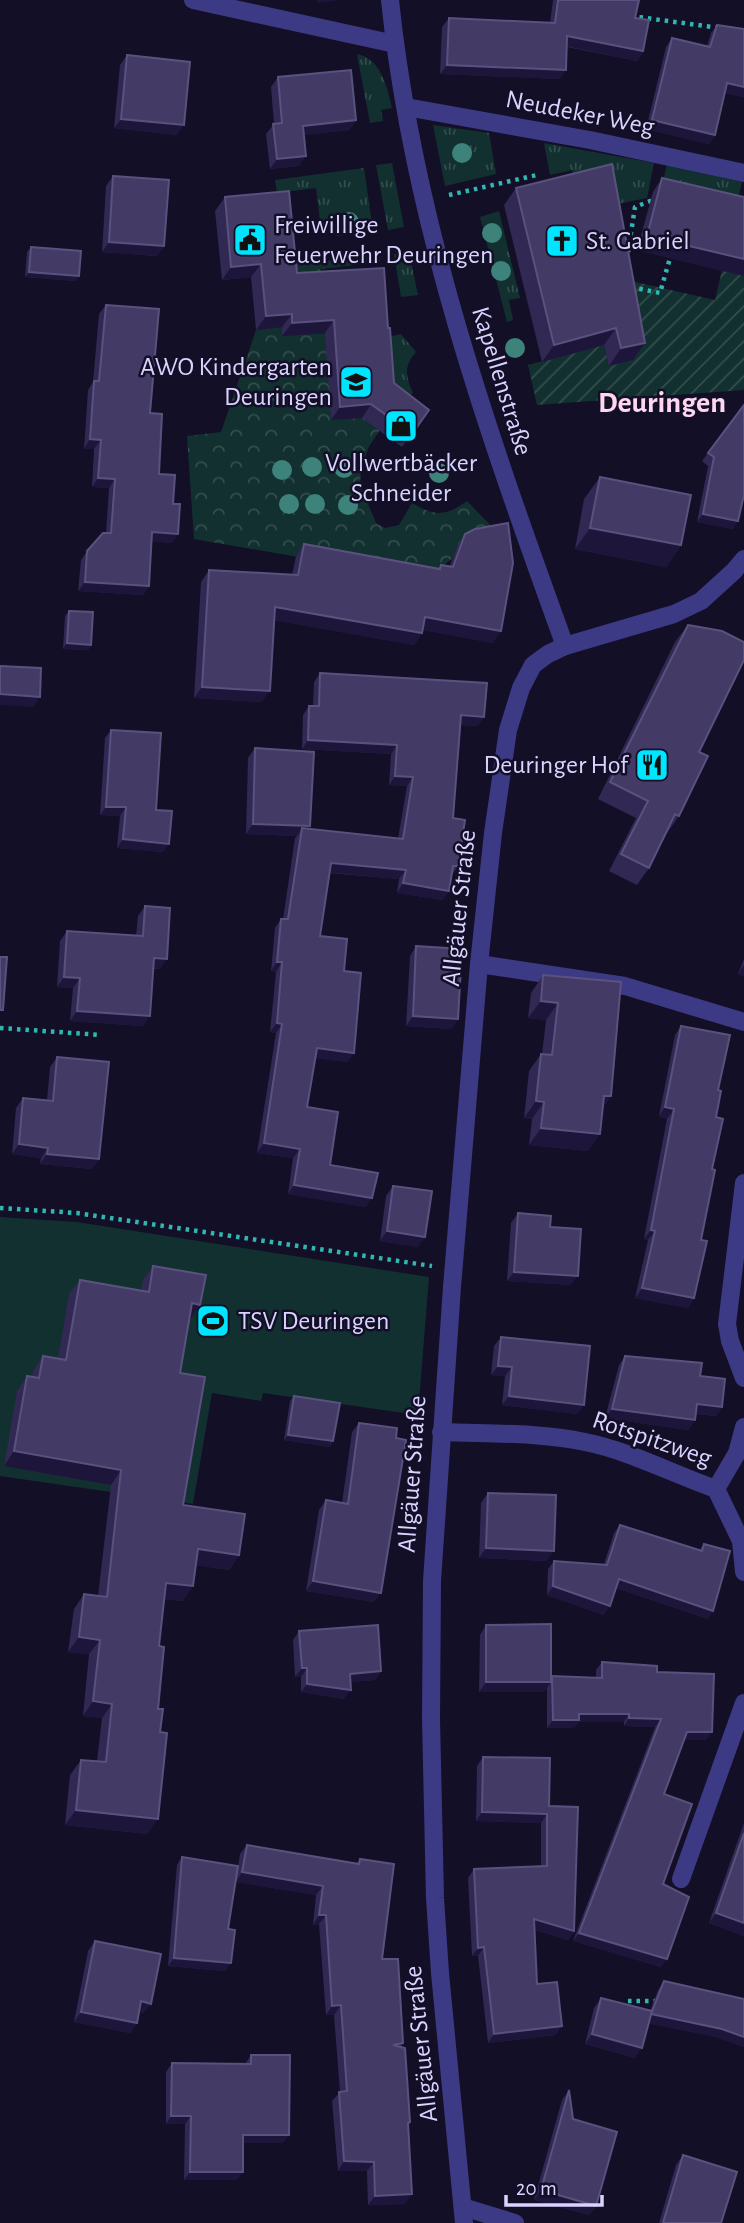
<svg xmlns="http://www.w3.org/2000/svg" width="744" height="2223" font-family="'Alegreya Sans',sans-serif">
	<defs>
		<pattern id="grass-tufts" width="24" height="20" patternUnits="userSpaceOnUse" patternTransform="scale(1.75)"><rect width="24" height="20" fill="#12302f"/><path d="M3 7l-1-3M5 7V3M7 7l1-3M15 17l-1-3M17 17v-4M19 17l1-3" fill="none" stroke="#344d4e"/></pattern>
		<pattern id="park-crowns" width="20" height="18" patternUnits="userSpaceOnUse" patternTransform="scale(1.75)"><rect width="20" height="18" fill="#12302f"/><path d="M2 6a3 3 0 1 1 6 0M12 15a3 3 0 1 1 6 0" fill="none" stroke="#344d4e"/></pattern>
		<pattern id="garden-furrows" width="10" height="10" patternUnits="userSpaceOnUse" patternTransform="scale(1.75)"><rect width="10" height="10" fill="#12302f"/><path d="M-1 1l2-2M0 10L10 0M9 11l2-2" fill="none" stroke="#344d4e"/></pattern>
	</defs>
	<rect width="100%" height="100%" fill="#130f26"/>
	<g fill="url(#grass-tufts)">
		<path d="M 357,54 C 381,59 387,86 392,108 L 381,110 L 383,121 L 370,123 Z"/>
		<polygon points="433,125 489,133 496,174 445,186"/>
		<polygon points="544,143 654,163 647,198 617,204 575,184 572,170 550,175"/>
		<polygon points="392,163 404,227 388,230 376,165"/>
		<polygon points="667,164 742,182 735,211 660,194"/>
		<polygon points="364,168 373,231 337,236 335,219 320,221 316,188 277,193 275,180"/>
		<polygon points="499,211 520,298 509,300 513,320 507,322 480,217"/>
		<polygon points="409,252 418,295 401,297 394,254"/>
		<polygon points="379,255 380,262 321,269 322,285 298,286 297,264"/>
		<path d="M 401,334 L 416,352 C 403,367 406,376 413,393 L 397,406 L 380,347 L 392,336 Z"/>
	</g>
	<path fill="url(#park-crowns)" d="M 282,327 L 283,336 L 345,332 L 390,415 L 368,448 L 361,471 L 360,485 L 376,523 L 385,528 L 399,525 L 412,503 C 434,516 445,517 467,501 L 500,535 L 457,546 L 453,558 L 426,579 L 194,539 L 187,436 L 221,432 L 256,330 Z"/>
	<polygon fill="url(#garden-furrows)" points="722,270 744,276 744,390 537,405 528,365 604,345 609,365 618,278 715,300"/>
	<polygon fill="#12302f" points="0,1217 77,1222 429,1277 418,1415 263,1393 261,1401 212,1393 193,1504 0,1476"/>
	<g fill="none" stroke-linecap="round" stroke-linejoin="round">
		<g stroke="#2fb8b0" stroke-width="4.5" stroke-dasharray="3.5 5" stroke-linecap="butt">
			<polyline points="631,16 720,28"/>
			<polyline points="449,195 537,175"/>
			<polyline points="628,252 635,207 653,200"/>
			<polyline points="631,287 660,293 670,258"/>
			<polyline points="0,1028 101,1035"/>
			<polyline points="0,1208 77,1213 432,1266"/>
			<polyline points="628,2001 658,2001"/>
		</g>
		<g stroke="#3d3a85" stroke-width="18">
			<polyline points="193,0 395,44"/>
			<path d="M 390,0 C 413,223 489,436 565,646"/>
			<polyline points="406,107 590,140 744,173"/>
			<polyline points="479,964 625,986 744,1022"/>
			<polyline points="744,1183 727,1324 730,1341 744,1378"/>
			<path d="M 441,1432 C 489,1434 538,1432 585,1442 C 630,1451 673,1474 716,1489 L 741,1541 L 744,1572"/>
			<polyline points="716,1489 737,1453 744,1427"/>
			<polyline points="681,1879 744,1703"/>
			<polyline points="463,2207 515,2223"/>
		</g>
		<polyline stroke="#3d3a85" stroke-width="18" points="464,2223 440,1973 435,1898 431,1719 432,1581 452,1287 479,964 493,833 508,730 521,688 533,665 548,654 565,646 674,614 701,601 734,571 744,559"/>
	</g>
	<g fill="#3d827b">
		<circle cx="462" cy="153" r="10"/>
		<circle cx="349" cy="222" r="10"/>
		<circle cx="492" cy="233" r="10"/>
		<circle cx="501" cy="271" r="10"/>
		<circle cx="515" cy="348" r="10"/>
		<circle cx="312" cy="467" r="10"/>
		<circle cx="344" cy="468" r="10"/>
		<circle cx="282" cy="470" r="10"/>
		<circle cx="439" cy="473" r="10"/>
		<circle cx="289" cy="504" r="10"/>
		<circle cx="315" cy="504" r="10"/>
		<circle cx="348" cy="505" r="10"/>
	</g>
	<g fill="#312854">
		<polygon points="553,0 639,0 635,18 643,51 637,61 567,47 566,70 559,79 440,74 442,27 449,18 550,23"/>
		<polygon points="717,25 744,29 744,97 725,93 715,135 709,144 646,129 666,47 672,38 707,46 711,33"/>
		<polygon points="127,55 177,135 114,128 120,65"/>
		<polygon points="278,77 356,120 349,130 304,135 299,166 270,169 266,134 274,124 271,87"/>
		<polygon points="113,176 164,246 157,256 102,252 106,186"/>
		<polygon points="662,178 744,197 744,276 637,250 653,192"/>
		<polygon points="516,188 645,343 633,360 609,366 604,345 542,362 504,205"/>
		<polygon points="225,197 297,273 388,328 394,383 429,410 402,447 362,418 331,420 325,333 282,336 282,327 256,330 251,277 222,280 215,211"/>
		<polygon points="31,247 76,281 25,277 27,252"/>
		<polygon points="106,305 150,413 159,474 173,504 178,534 171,543 152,541 149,586 143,595 78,591 81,560 87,551 106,533 109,488 92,487 94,449 84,449 88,390 93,382 99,314"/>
		<polygon points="744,405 743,500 733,529 697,522 708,466 702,461"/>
		<polygon points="600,477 681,545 666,567 575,549 584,499"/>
		<polygon points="465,534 493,643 423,630 422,633 414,645 274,620 262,702 194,698 201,582 209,570 292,575 296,556 304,544 438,568 441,565 450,566 457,546"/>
		<polygon points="69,611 91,645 88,650 63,649 65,616"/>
		<polygon points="688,625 699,752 679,816 667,833 649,868 637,885 609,871 636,818 598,799 675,642"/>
		<polygon points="320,673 478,726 461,725 453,818 458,866 452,875 443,900 397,893 399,879 329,873 320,936 344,971 348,1062 315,1058 307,1107 330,1165 366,1207 288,1194 293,1158 257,1153 276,1033 270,1032 276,972 271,971 275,928 281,919 283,919 295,838 297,836 246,834 248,758 255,748 308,829 398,839 407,786 389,785 391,754 302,749 303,715 309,706 313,706 314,682"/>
		<polygon points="111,730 156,810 163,852 117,848 120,816 100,815 105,738"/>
		<polygon points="145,906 160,969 154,969 143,1026 70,1021 73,988 57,987 60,941 67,931 136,936 138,916"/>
		<polygon points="416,946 458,1019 451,1029 406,1026 410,956"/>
		<polygon points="744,959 744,976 738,974"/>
		<polygon points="543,975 611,1096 603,1107 588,1151 529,1145 532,1119 524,1118 529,1071 541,1054 542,1054 546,1020 528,1018 531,993"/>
		<polygon points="681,1026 718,1090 712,1169 701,1240 694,1298 688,1308 635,1298 648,1240 644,1239 667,1119 659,1116 675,1035"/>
		<polygon points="57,1057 99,1159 92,1169 40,1164 41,1158 12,1154 16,1108 23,1098 47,1100 50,1067"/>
		<polygon points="393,1186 418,1247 380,1241 386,1196"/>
		<polygon points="518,1213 571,1285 507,1281 511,1223"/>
		<polygon points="153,1266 200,1305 189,1320 180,1373 183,1505 239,1555 229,1570 196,1565 183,1601 164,1599 159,1646 158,1709 148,1834 65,1825 70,1775 81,1760 97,1761 102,1718 83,1716 89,1654 68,1652 74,1609 84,1594 98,1596 111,1485 4,1466 17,1391 27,1376 32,1377 33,1371 43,1356 58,1359 69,1294 80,1280 141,1290 143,1280"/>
		<polygon points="501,1337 578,1414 502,1405 505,1376 491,1375 494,1346"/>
		<polygon points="625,1356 700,1376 722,1407 716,1416 696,1414 695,1420 688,1430 605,1418 619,1365"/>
		<polygon points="294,1396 333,1441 330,1447 284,1440 290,1401"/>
		<polygon points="359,1423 374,1602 306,1591 319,1510 326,1500 342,1503 352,1432"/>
		<polygon points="488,1493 547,1561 479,1558 481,1503"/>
		<polygon points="620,1525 699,1550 704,1544 708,1619 616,1588 604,1615 547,1595 548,1569 554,1561 604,1564 614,1533"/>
		<polygon points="486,1625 551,1677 552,1676 596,1678 596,1670 602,1662 657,1672 706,1740 684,1740 664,1794 661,1967 573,1941 655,1727 624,1726 624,1722 578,1722 574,1728 547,1728 547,1688 544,1692 479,1692 480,1635"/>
		<polygon points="299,1631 381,1671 375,1680 350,1682 344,1699 301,1692 301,1677 295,1677 293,1640"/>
		<polygon points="483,1757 549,1806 574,1931 568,1940 535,1930 537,1984 556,2035 488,2043 478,1956 472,1956 468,1878 474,1869 541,1866 541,1823 476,1821 477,1766"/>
		<polygon points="744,1823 744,1936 709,1923"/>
		<polygon points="247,1845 357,1863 360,1859 382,1959 403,2043 401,2047 410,2122 408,2126 405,2204 368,2205 367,2171 338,2171 332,2101 340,2092 334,2015 326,2015 319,1924 313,1925 316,1895 236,1882 240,1854"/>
		<polygon points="182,1857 228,1929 226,1971 168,1966 177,1865"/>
		<polygon points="95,1941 144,2013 139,2012 137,2023 130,2033 74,2022 88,1951"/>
		<polygon points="664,1981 744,1999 744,2047 716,2037 648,2023 635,2058 585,2044 594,2008 601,1998 650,2011 658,1990"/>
		<polygon points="251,2055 283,2143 243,2143 237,2180 184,2180 185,2124 166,2124 166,2072 172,2063 245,2064"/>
		<polygon points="569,2090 573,2119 596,2206 589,2215 534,2200 562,2100"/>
		<polygon points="683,2155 721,2223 659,2223 676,2165"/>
	</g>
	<g fill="#1d163a">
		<polygon points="318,0 341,0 316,3"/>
		<polygon points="567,36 643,51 637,61 561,45"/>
		<polygon points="447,65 566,70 559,79 440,74"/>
		<polygon points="727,83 744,87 744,97 721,92"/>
		<polygon points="121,119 184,125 177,135 114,128"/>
		<polygon points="356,120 349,130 296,136 303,126"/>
		<polygon points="652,120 715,135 709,144 646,129"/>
		<polygon points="306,156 299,166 270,169 277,159"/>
		<polygon points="647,236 744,259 744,276 637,250"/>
		<polygon points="109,242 164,246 157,256 102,252"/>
		<polygon points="261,264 251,277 222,280 231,267"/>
		<polygon points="29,272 79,276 76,281 25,277"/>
		<polygon points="292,314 282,327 256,330 266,316"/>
		<polygon points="334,320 325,333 282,336 292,323"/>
		<polygon points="616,328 604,345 542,362 554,345"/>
		<polygon points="645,343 633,360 609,366 621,348"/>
		<polygon points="371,404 362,418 331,420 340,407"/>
		<polygon points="90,439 101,440 94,449 84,449"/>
		<polygon points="98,478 115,479 109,488 92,487"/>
		<polygon points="703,514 738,521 733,529 697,522"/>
		<polygon points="590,528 681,545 666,567 575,549"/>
		<polygon points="152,532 178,534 171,543 146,541"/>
		<polygon points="85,582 149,586 143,595 78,591"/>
		<polygon points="275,607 422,633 414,645 267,619"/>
		<polygon points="425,617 501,631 493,643 417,629"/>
		<polygon points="67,643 91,645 88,650 63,649"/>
		<polygon points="202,687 270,691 262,702 194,698"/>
		<polygon points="0,694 40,697 33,707 0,705"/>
		<polygon points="461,715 484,717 478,726 455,725"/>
		<polygon points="308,740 397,745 391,754 302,749"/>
		<polygon points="395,776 413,777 407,786 389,785"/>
		<polygon points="106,807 126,807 120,816 100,815"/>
		<polygon points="253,824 310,826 303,836 302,828 297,836 246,834"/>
		<polygon points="123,839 169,844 163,852 117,848"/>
		<polygon points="331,863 406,870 399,879 324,872"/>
		<polygon points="403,883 449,891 443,900 397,893"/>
		<polygon points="154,958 167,959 160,969 147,968"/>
		<polygon points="277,962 282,962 276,972 271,971"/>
		<polygon points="744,965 744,976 738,974"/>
		<polygon points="64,977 80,978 73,988 57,987"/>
		<polygon points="541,1001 558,1003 546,1020 528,1018"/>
		<polygon points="77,1011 150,1016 143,1026 70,1021"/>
		<polygon points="413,1016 458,1019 451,1029 406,1026"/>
		<polygon points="277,1023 282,1024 276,1033 270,1032"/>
		<polygon points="317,1048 354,1053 348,1062 310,1058"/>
		<polygon points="604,1096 611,1096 599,1113"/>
		<polygon points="536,1101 544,1102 532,1119 524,1118"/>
		<polygon points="665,1107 674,1109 667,1119 659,1116"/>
		<polygon points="541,1128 600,1134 588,1151 529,1145"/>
		<polygon points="264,1143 300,1149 293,1158 257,1153"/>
		<polygon points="19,1144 48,1148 41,1158 12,1154"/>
		<polygon points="47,1154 99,1159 92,1169 40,1164"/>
		<polygon points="294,1185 372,1198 366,1207 288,1194"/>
		<polygon points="651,1230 655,1231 648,1240 644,1239"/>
		<polygon points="387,1231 425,1237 418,1247 380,1241"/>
		<polygon points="514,1272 578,1276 571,1285 507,1281"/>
		<polygon points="642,1288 694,1298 688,1308 635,1298"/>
		<polygon points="192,1303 200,1305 190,1320 182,1317"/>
		<polygon points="498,1366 512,1367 505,1376 491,1375"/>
		<polygon points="509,1396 584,1405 578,1414 502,1405"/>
		<polygon points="697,1404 722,1407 716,1416 691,1413"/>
		<polygon points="612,1409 695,1420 688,1430 605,1418"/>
		<polygon points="288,1435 333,1441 330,1447 284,1440"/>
		<polygon points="14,1451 121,1470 111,1485 4,1466"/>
		<polygon points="486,1548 554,1551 547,1561 479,1558"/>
		<polygon points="198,1549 239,1555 229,1570 187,1564"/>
		<polygon points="619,1579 713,1611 708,1619 613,1587"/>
		<polygon points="313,1581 381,1593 374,1602 306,1591"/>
		<polygon points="166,1583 193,1586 183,1601 156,1598"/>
		<polygon points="553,1586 610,1606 604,1615 547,1595"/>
		<polygon points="79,1637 100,1640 89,1654 68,1652"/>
		<polygon points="302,1668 307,1668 301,1677 295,1677"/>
		<polygon points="381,1671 375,1680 343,1683 350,1674"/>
		<polygon points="486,1682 551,1682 544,1692 479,1692"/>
		<polygon points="307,1684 351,1690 344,1699 301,1692"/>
		<polygon points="93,1701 112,1704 102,1718 83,1716"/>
		<polygon points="579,1714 629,1714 624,1722 578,1722 574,1728 547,1728 553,1720"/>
		<polygon points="629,1718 661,1719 655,1727 624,1726"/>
		<polygon points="687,1732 712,1732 706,1740 682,1740"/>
		<polygon points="76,1810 158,1819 148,1834 65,1825"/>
		<polygon points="482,1812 547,1814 541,1823 476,1821"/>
		<polygon points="242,1872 323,1886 316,1895 236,1882"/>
		<polygon points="716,1913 744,1923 744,1936 709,1923"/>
		<polygon points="319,1915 326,1915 319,1924 313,1925"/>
		<polygon points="534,1919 574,1931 568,1940 528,1928"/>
		<polygon points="579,1933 667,1959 661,1967 573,1941"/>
		<polygon points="484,1947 478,1956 472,1956 478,1948"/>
		<polygon points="174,1958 231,1963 226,1971 168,1966"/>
		<polygon points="141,2001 151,2004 144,2013 134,2011"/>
		<polygon points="341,2005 334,2015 326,2015 332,2006"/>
		<polygon points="81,2012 137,2023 130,2033 74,2022"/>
		<polygon points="651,2014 722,2029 744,2037 744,2047 716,2037 645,2023"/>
		<polygon points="562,2026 556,2035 488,2043 494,2034"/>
		<polygon points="592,2034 642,2048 635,2058 585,2044"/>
		<polygon points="171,2116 191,2116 185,2124 166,2124"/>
		<polygon points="243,2135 289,2135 283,2143 237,2143"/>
		<polygon points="344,2161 374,2162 367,2171 338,2171"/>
		<polygon points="190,2172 243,2172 237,2180 184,2180"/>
		<polygon points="541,2190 596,2206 589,2215 534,2200"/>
		<polygon points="412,2194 405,2204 368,2205 375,2196"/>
	</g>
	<g fill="#433a66" stroke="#5a527e" stroke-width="2">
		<polygon points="558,0 639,0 635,18 649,20 643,51 567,36 566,70 447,65 449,18 555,23"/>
		<polygon points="717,25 744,29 744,87 727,83 715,135 652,120 672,38 710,47"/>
		<polygon points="127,55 190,62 184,125 121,119"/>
		<polygon points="351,70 356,120 303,126 306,156 277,159 273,124 282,123 278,77"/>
		<polygon points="612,164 645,343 621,348 616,328 554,345 516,188"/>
		<polygon points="113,176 169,180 164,246 109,242"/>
		<polygon points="662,178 744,197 744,259 647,236"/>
		<polygon points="289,191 297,273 384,268 388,328 390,328 394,383 429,410 412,434 371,404 340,407 334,320 292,323 292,314 266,316 261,264 231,267 225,197"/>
		<polygon points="31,247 81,251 79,276 29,272"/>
		<polygon points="106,305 159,309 150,413 162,414 159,474 175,475 173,504 180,504 178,534 152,532 149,586 85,582 87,551 103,533 111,533 115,479 98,478 101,440 90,439 94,381 99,381"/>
		<polygon points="744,405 744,497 743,499 738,521 703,514 714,457 708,453"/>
		<polygon points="600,477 691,495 681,545 590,528"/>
		<polygon points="508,523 513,563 501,631 425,617 422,633 275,607 270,691 202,687 209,570 298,575 304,544 440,569 441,565 453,567 465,534 475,529"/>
		<polygon points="69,611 93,612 91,645 67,643"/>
		<polygon points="688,625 722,631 744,642 744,660 699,752 708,756 679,816 675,814 649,868 621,854 648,801 610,782"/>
		<polygon points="0,666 41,668 40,697 0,694"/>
		<polygon points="320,673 487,683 484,717 461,715 453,818 465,820 458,866 453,866 449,891 403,883 406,870 331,863 320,936 347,939 344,971 361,973 354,1053 317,1048 307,1107 338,1112 330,1165 378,1173 372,1198 294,1185 300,1149 264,1143 282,1024 277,1023 282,962 277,962 281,919 288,919 302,828 403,839 413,777 395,776 397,745 308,740 309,706 319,706"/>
		<polygon points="111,730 161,733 156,810 172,811 169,844 123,839 126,807 106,807"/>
		<polygon points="255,748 314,752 310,826 253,824"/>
		<polygon points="145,906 170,908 167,959 154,958 150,1016 77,1011 80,978 64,977 67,931 143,936"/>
		<polygon points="416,946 462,949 458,1019 413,1016"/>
		<polygon points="0,957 7,957 3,1010 0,1010"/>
		<polygon points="543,975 621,982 611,1096 604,1096 600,1134 541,1128 544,1102 536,1101 541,1054 552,1055 558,1003 541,1001"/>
		<polygon points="681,1026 730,1035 718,1090 721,1091 716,1117 723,1119 712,1169 715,1170 701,1240 707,1241 694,1298 642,1288 655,1231 651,1230 674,1109 665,1107"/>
		<polygon points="57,1057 109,1062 99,1159 47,1154 48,1148 19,1144 23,1098 53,1101"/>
		<polygon points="393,1186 432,1191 425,1237 387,1231"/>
		<polygon points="518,1213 551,1216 550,1227 581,1229 578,1276 514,1272"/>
		<polygon points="153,1266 206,1275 200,1305 192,1303 180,1373 205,1377 183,1505 245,1514 239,1555 198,1549 193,1586 166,1583 159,1646 164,1647 158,1709 163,1709 160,1732 167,1733 158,1819 76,1810 81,1760 106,1762 112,1704 93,1701 100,1640 79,1637 84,1594 107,1597 121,1470 14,1451 27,1376 39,1378 43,1356 66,1360 80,1280 149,1292"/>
		<polygon points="501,1337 590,1346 584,1405 509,1396 512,1367 498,1366"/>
		<polygon points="625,1356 702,1363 700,1376 725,1379 722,1407 697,1404 695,1420 612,1409"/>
		<polygon points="294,1396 340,1403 333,1441 288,1435"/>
		<polygon points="359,1423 397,1428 396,1438 406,1440 381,1593 313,1581 326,1500 348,1504"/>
		<polygon points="488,1493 556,1495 554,1551 486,1548"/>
		<polygon points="620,1525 702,1551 704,1544 730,1551 713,1611 619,1579 610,1606 553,1586 554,1561 607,1565"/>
		<polygon points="551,1624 551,1682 486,1682 486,1625"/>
		<polygon points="378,1625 381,1671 350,1674 351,1690 307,1684 307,1668 302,1668 299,1631"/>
		<polygon points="602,1662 657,1666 657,1672 714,1674 712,1732 687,1732 664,1794 692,1804 663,1884 689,1897 667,1959 579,1933 661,1719 629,1718 629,1714 579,1714 579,1720 553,1720 552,1676 602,1678"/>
		<polygon points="483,1757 550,1758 549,1806 578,1807 574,1931 534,1919 537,1984 557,1982 562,2026 494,2034 484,1947 478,1948 474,1869 547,1866 547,1814 482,1812"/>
		<polygon points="744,1833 744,1923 716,1913"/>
		<polygon points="247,1845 359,1864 360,1859 394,1864 382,1959 398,1959 403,2043 393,2045 405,2048 410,2122 408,2123 412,2194 375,2196 374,2162 344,2161 339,2092 347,2091 341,2005 332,2006 326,1915 319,1915 323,1886 242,1872"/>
		<polygon points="182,1857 238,1866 228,1929 235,1930 231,1963 174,1958"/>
		<polygon points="95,1941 161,1954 151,2004 141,2001 137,2023 81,2012"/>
		<polygon points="664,1981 744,1999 744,2037 722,2029 651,2014"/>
		<polygon points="601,1998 652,2011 642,2048 592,2034"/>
		<polygon points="251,2055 290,2055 289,2135 243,2135 243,2172 190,2172 191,2116 171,2116 172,2063 251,2064"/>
		<polygon points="569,2090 573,2119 617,2132 596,2206 541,2190"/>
		<polygon points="683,2155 737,2172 721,2223 663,2223"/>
	</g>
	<defs>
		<symbol id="civic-square" viewBox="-11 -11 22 22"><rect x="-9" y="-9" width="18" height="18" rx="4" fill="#00e5ff" stroke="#130f26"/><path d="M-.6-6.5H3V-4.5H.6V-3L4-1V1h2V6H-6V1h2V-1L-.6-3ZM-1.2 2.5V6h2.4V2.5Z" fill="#111"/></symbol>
		<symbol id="church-square" viewBox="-11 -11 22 22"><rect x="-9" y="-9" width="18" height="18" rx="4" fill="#00e5ff" stroke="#130f26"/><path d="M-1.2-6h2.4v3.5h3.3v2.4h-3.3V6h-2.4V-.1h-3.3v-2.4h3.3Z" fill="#111"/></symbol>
		<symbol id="school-square" viewBox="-11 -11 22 22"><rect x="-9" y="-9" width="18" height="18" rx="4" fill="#00e5ff" stroke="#130f26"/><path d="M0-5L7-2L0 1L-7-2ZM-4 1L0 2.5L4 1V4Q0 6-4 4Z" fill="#111"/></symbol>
		<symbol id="shop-square" viewBox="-11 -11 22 22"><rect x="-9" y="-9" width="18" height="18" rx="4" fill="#00e5ff" stroke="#130f26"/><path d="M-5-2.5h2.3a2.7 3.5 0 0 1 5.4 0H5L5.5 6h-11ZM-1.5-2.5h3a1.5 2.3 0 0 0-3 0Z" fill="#111"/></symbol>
		<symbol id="restaurant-square" viewBox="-11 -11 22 22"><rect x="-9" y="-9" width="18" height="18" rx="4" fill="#00e5ff" stroke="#130f26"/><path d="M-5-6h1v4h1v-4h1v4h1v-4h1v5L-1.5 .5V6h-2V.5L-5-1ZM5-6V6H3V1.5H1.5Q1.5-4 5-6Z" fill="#111"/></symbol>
		<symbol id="stadium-square" viewBox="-11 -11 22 22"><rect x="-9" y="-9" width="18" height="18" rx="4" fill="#00e5ff" stroke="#130f26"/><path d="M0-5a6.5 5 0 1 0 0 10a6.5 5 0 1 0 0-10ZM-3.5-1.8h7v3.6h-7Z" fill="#111"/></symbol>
	</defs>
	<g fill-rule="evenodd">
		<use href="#civic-square" x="231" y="221" width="38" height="38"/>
		<use href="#church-square" x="543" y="222" width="38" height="38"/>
		<use href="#school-square" x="337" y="363" width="38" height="38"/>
		<use href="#shop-square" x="382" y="407" width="38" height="38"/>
		<use href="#restaurant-square" x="633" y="746" width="38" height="38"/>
		<use href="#stadium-square" x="194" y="1302" width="38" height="38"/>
	</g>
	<g text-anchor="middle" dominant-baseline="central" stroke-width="5" stroke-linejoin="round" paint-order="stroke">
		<g font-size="26" fill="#d9d4ff" stroke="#130f26">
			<text transform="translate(580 113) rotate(11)">Neudeker Weg</text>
			<text transform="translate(502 381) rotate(73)">Kapellenstraße</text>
			<text transform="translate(459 908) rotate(-84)">Allgäuer Straße</text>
			<text transform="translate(652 1439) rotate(19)">Rotspitzweg</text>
			<text transform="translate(412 1474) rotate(-86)">Allgäuer Straße</text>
			<text transform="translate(421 2044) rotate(-96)">Allgäuer Straße</text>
		</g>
		<g font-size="26" fill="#d9d4ff" stroke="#130f26" text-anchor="start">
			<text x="274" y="225">Freiwillige<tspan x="274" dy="30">Feuerwehr Deuringen</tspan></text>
			<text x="586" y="241">St. Gabriel</text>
			<text x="332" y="367" text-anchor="end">AWO Kindergarten<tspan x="332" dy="30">Deuringen</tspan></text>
			<text x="401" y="463" text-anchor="middle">Vollwertbäcker<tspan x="401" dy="30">Schneider</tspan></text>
			<text x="628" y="765" text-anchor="end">Deuringer Hof</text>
			<text x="238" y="1321">TSV Deuringen</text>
		</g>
		<g font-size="30" font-weight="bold" fill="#ffd6f0" stroke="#130f26">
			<text x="662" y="403">Deuringen</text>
		</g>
	</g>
	<path d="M506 2195v10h96v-10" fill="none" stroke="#d9d4ff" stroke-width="3.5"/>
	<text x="516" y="2195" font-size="21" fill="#d9d4ff" stroke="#130f26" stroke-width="5" paint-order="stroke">20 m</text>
</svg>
